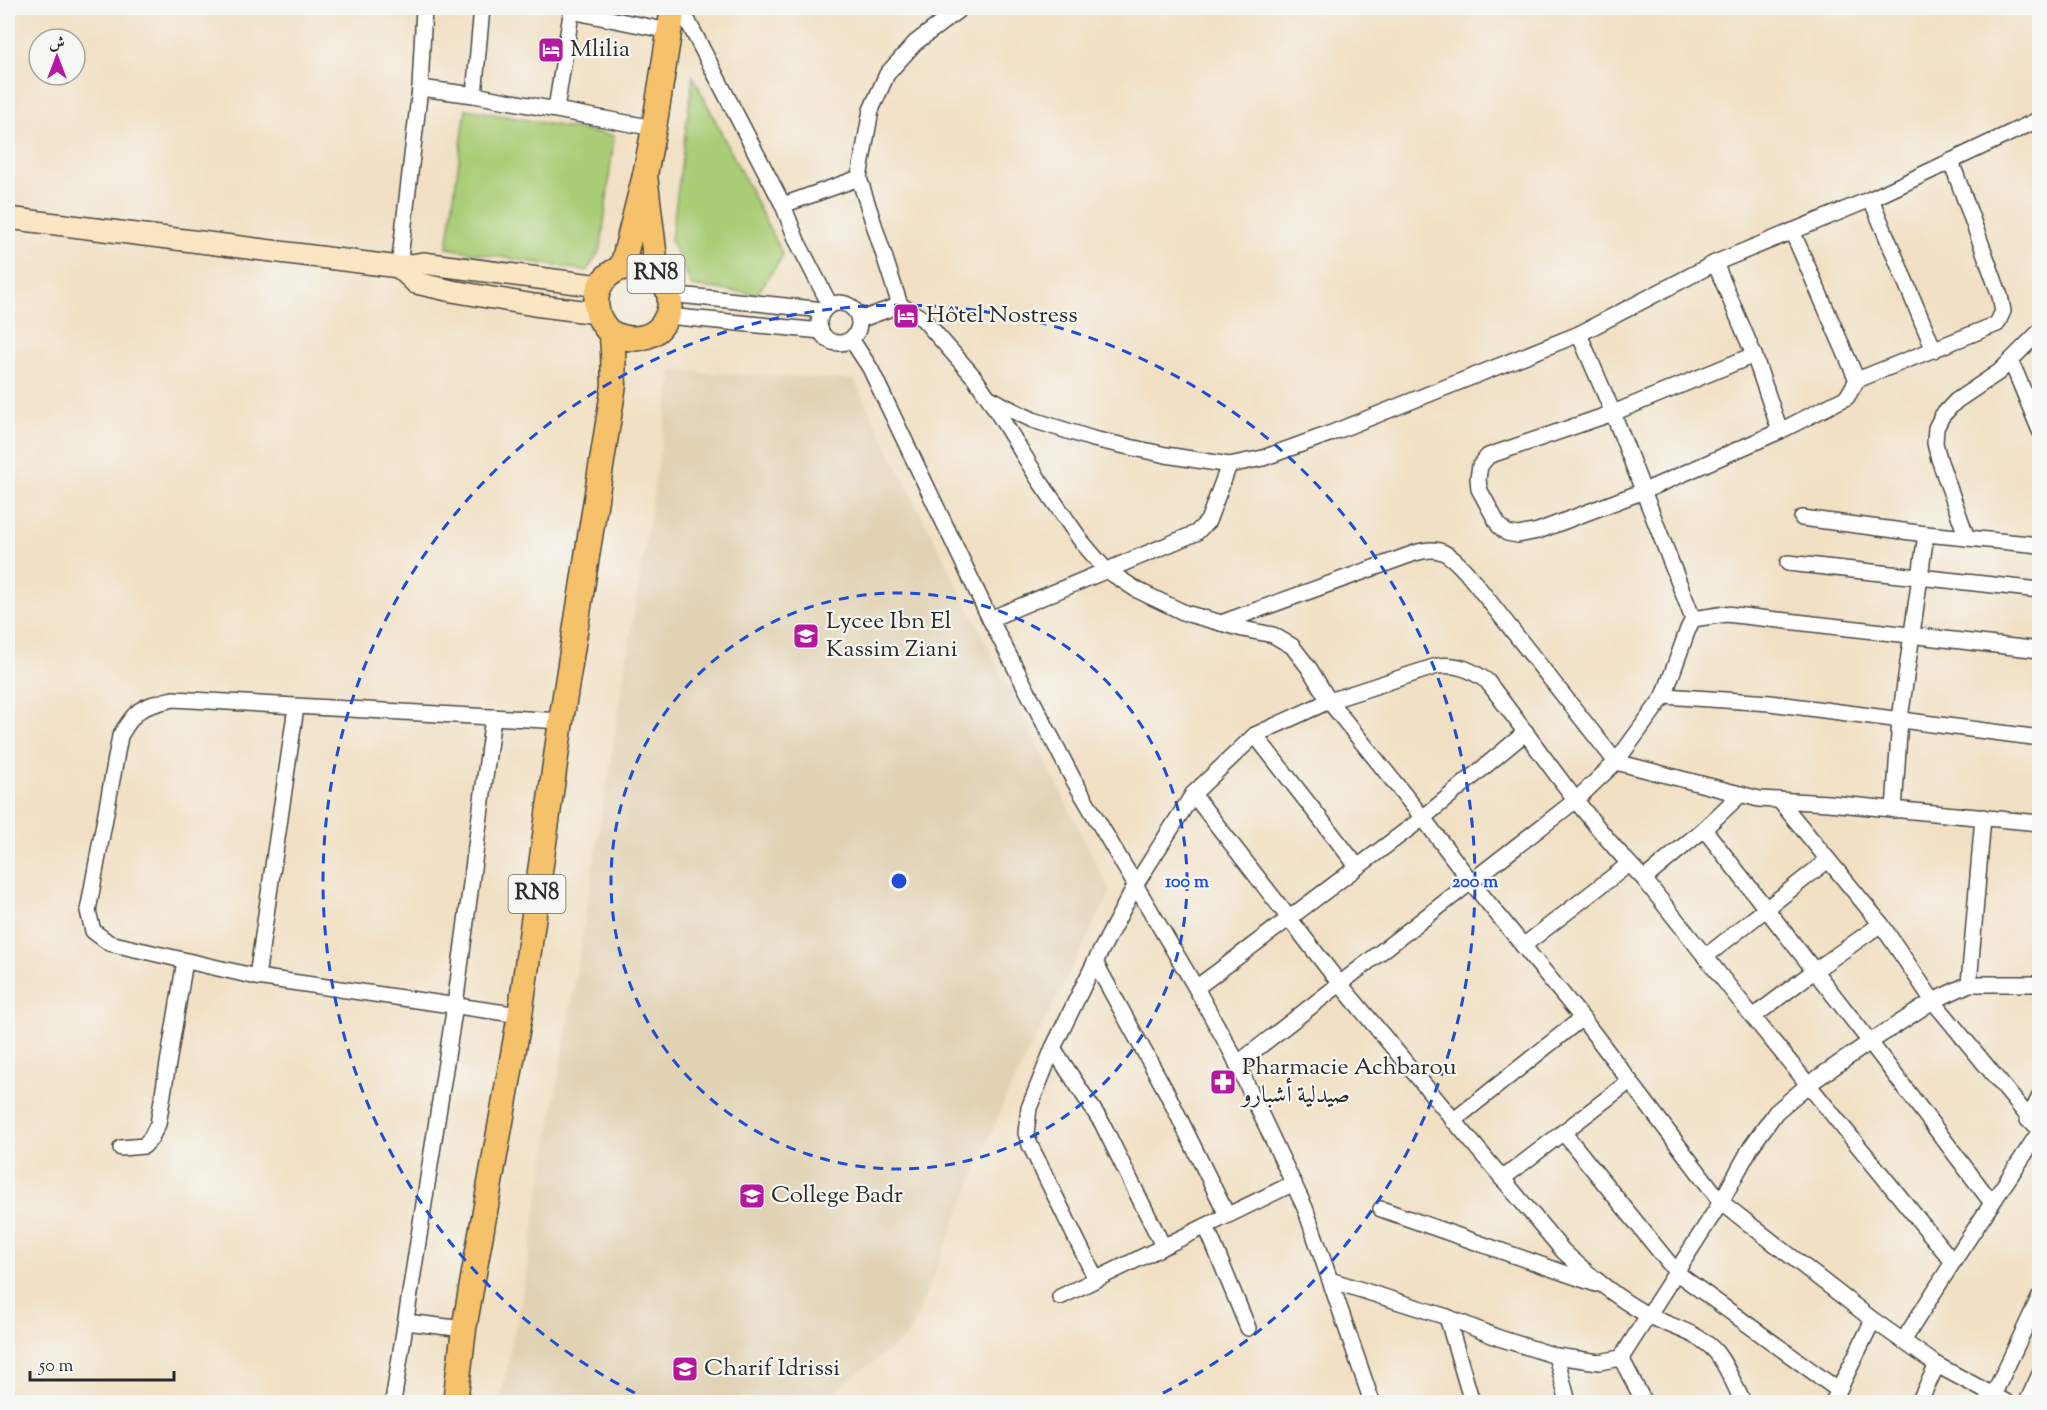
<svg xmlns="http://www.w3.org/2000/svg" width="2047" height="1410" font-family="'Sorts Mill Goudy',Amiri,serif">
	<rect width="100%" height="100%" fill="#f6f6f2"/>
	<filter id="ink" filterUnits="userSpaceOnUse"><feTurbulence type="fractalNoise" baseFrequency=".0167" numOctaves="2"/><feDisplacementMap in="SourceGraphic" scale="12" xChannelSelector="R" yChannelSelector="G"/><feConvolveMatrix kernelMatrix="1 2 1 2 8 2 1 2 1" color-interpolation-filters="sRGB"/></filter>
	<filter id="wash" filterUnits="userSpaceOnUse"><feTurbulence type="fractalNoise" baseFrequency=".008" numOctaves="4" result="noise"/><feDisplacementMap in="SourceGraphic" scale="24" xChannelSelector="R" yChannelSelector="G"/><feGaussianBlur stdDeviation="1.35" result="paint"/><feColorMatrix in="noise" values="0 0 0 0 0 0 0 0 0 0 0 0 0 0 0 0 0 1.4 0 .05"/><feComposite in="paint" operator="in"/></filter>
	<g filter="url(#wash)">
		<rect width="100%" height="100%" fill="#f1e0c3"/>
		<polygon fill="#e1d2b4" points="673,371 854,380 1111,892 1007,1095 917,1317 906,1338 819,1402 499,1402 522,1297 582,937"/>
		<g fill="#aacd77" stroke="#6a7c51" stroke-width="1.5">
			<polygon points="693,76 783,256 757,294 692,286 671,241"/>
			<polygon points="466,109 614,136 601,248 587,271 447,248"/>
		</g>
	</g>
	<g filter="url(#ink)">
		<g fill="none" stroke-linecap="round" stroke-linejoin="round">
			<defs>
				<g id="street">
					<polyline points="681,8 783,205 797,241 830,305"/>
					<polyline points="571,11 669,31"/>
					<polyline points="420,88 474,95 654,128"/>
					<polyline points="474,95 482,8"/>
					<polyline points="556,109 572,8"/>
					<polyline points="1871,199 1934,350"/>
					<polyline points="783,205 859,178"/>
					<polyline points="1792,231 1857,380"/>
					<polyline points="1715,263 1754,355 1780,431"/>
					<polyline points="399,267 420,88 424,8"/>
					<polyline points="669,294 824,310"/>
					<circle cx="839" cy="323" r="20"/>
					<polyline points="900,305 859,178 871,110 887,74 915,43 961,8"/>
					<polyline points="667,316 821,331"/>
					<polyline points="859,320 900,305 923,319 974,377 988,397 1012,410 1033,420 1093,439 1166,455 1229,465 1263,458 1329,434 1579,334 1715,263 1871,199 2040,119"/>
					<polyline points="1579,334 1613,413 1693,619"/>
					<polyline points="851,339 870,368 990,619 1073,779 1196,988 1232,1053 1305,1208 1372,1402"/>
					<polyline points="1754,355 1613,413 1488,456 1480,466 1478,478 1479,489 1499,526 1507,533 1518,535 1538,531 1644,491 1780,431 1847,397 1857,380 1997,324 2003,311 2000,296 1951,161"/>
					<polyline points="2011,361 2040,431"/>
					<polyline points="988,397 1039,480 1082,542 1105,569 1137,590 1185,613 1243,629 1273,635 1292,646 1309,668 1329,701 1423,818 1472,883 1582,1018 1721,1202 1873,1320 1937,1365 2006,1402"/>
					<polyline points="1802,518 1926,534"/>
					<polyline points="1967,538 1939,459 1935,443 1936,428 1942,416 1956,401 1999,372 2040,331"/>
					<polyline points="1788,563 2040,590"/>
					<polyline points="990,619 1196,533 1208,521 1229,465"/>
					<path d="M 1221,623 L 1415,553 C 1441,544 1450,555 1467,573 L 1616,762 L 1759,799 L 1828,803 L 2040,823"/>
					<polyline points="1664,696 1770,703 2040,738"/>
					<polyline points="1255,735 1357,866"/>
					<path d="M 1193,794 L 1340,984 L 1563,1251 C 1589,1275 1617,1299 1648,1315 C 1670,1327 1696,1331 1714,1350 C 1725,1361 1735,1387 1743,1402"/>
					<polyline points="1779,800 1881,924 1933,1001 2040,1131"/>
					<polyline points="1894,810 1900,719 1926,534 2040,545"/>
					<polyline points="1704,829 1870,1042 1992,1203"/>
					<polyline points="1644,879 1704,829 1741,794"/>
					<polyline points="1523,946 1629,864"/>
					<polyline points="1705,957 1828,860"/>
					<polyline points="1095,962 1167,1093 1227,1215"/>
					<polyline points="257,977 296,707"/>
					<polyline points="1969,984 2040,984"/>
					<polyline points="1196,988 1423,818 1526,732"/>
					<path d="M 520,1015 L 257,977 L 109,943 L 93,931 L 88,911 L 120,736 C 137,707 141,707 173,699 L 561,721"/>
					<polyline points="1753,1017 1814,971 1881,924"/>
					<polyline points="1053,1048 1102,1123 1163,1246"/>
					<polyline points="1237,1064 1576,800 1616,762 1664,696 1688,629 1693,619 1726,614 2040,650"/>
					<polyline points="2028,1120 2040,1096"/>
					<polyline points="1453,1121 1582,1018"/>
					<polyline points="1563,1132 1677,1273 1838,1390"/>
					<polyline points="121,1148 144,1146 151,1138 158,1124 185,961"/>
					<polyline points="1502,1179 1630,1081"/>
					<polyline points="1381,1209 1596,1284"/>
					<polyline points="1206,1226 1248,1328"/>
					<path d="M 1096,1279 L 1030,1145 L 1026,1133 L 1029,1108 L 1053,1048 L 1095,962 L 1136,884 L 1193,794 L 1255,735 L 1329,701 L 1437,666 C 1458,664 1470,669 1487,681 C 1538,747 1585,820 1644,879 L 1753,1017 L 1953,1262"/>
					<polyline points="1330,1280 1447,1317 1499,1338 1556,1356 1599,1362 1621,1358"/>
					<polyline points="1060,1297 1294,1183"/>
					<polyline points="1447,1317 1472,1402"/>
					<polyline points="406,1322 464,1329"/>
					<polyline points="1903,1341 1953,1262 2040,1131"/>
					<polyline points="1556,1356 1568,1402"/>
					<polyline points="393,1402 455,1005 493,717"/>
					<polyline points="1644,1402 1621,1358 1721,1202 1751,1147 1776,1112 1809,1084 1870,1042 1933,1001 1969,984 1983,817"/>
					<polyline points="1833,1402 1873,1320"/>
					<polyline points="1919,1402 1937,1365"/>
					<polyline points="1990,1402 2040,1296"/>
					<polyline points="2027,1402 2040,1374"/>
				</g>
				<g id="secondary">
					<polyline points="8,218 399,267 423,263 600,286"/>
					<polyline points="399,267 416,283 452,291 534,305 597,313"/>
				</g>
				<g id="primary">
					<polyline points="645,175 654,128 673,8"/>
					<polyline points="622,267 645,175 657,275"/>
					<path d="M 455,1402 L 464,1329 L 520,1015 L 561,721 L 614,385 C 613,370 614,353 612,339 C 611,332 606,329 603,324 C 594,311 594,293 603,281 C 629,248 683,277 667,316 C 657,341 630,343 610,332"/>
				</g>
			</defs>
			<use href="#street" stroke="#494642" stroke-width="18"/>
			<use href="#secondary" stroke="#494642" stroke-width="24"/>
			<use href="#primary" stroke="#494642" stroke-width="27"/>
			<use href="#street" stroke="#fff" stroke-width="15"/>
			<use href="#secondary" stroke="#fbe6c4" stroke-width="21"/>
			<use href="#primary" stroke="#f5c16b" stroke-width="24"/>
		</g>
	</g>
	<g fill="none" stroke="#1d4ed8" stroke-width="3" stroke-dasharray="10 8">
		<circle cx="899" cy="881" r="288"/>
		<path d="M651 1401A576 576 0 1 1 1147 1401"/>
	</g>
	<defs>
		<symbol id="hotel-square" viewBox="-11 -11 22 22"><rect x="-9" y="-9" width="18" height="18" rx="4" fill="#b5179e" stroke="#f6f6f2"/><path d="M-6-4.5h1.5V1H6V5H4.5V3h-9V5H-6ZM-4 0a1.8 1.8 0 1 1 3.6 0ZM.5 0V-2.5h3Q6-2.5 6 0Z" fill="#fff"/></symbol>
		<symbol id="university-square" viewBox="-11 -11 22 22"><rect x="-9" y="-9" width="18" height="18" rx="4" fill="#b5179e" stroke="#f6f6f2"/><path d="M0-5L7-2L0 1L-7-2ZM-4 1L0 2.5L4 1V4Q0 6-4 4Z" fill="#fff"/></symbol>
		<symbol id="pharmacy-square" viewBox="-11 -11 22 22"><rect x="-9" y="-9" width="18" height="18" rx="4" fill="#b5179e" stroke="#f6f6f2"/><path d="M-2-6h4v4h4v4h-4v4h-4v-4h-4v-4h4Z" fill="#fff"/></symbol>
		<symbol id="school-square" viewBox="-11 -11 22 22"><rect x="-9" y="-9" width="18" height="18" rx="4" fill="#b5179e" stroke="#f6f6f2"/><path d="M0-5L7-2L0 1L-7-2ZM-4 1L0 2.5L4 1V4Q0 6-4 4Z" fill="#fff"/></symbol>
	</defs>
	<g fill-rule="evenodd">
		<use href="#hotel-square" x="536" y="35" width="30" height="30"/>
		<use href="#hotel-square" x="891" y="301" width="30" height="30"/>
		<use href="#university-square" x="791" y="621" width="30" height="30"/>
		<use href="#pharmacy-square" x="1208" y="1067" width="30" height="30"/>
		<use href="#university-square" x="737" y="1181" width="30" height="30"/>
		<use href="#school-square" x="670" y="1354" width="30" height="30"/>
	</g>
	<g text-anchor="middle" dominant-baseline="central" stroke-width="4.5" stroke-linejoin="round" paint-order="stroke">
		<g fill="#f6f6f2" stroke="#686867" stroke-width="1.5">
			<rect x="627.5" y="255" width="57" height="38" rx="4.5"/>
			<rect x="508.5" y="875" width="57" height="38" rx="4.5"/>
		</g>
		<g font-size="22" font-weight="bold" fill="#2b2b2b">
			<text x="656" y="274">RN8</text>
			<text x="537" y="894">RN8</text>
		</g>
		<g font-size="24" fill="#2b2b2b" stroke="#f6f6f2" text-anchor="start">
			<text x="570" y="50">Mlilia</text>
			<text x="926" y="316">Hôtel Nostress</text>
			<text x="826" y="622">Lycee Ibn El<tspan x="826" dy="28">Kassim Ziani</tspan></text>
			<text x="1242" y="1068">Pharmacie Achbarou<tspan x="1242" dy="28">صيدلية أشبارو</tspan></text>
			<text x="771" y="1196">College Badr</text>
			<text x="704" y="1369">Charif Idrissi</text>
		</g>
	</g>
	<circle cx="899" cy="881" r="9" fill="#1d4ed8" stroke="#f6f6f2" stroke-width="3"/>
	<g font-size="18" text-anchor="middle" font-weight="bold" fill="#1d4ed8" stroke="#f6f6f2" stroke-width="4.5" stroke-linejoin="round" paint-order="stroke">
		<text x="1187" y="887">100 m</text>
		<text x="1475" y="887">200 m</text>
	</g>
	<rect width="2047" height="1410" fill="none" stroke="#f6f6f2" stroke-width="30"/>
	<g transform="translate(57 57)"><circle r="28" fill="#f6f6f2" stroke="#a5a5a2" stroke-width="1.5"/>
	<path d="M0-4.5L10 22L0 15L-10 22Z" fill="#b5179e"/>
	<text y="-9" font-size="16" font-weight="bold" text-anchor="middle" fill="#2b2b2b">ش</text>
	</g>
	<path d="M30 1371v9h144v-9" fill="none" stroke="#2b2b2b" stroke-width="3"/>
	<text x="39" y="1371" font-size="18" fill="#2b2b2b" stroke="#f6f6f2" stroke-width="4.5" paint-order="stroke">50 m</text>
</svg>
